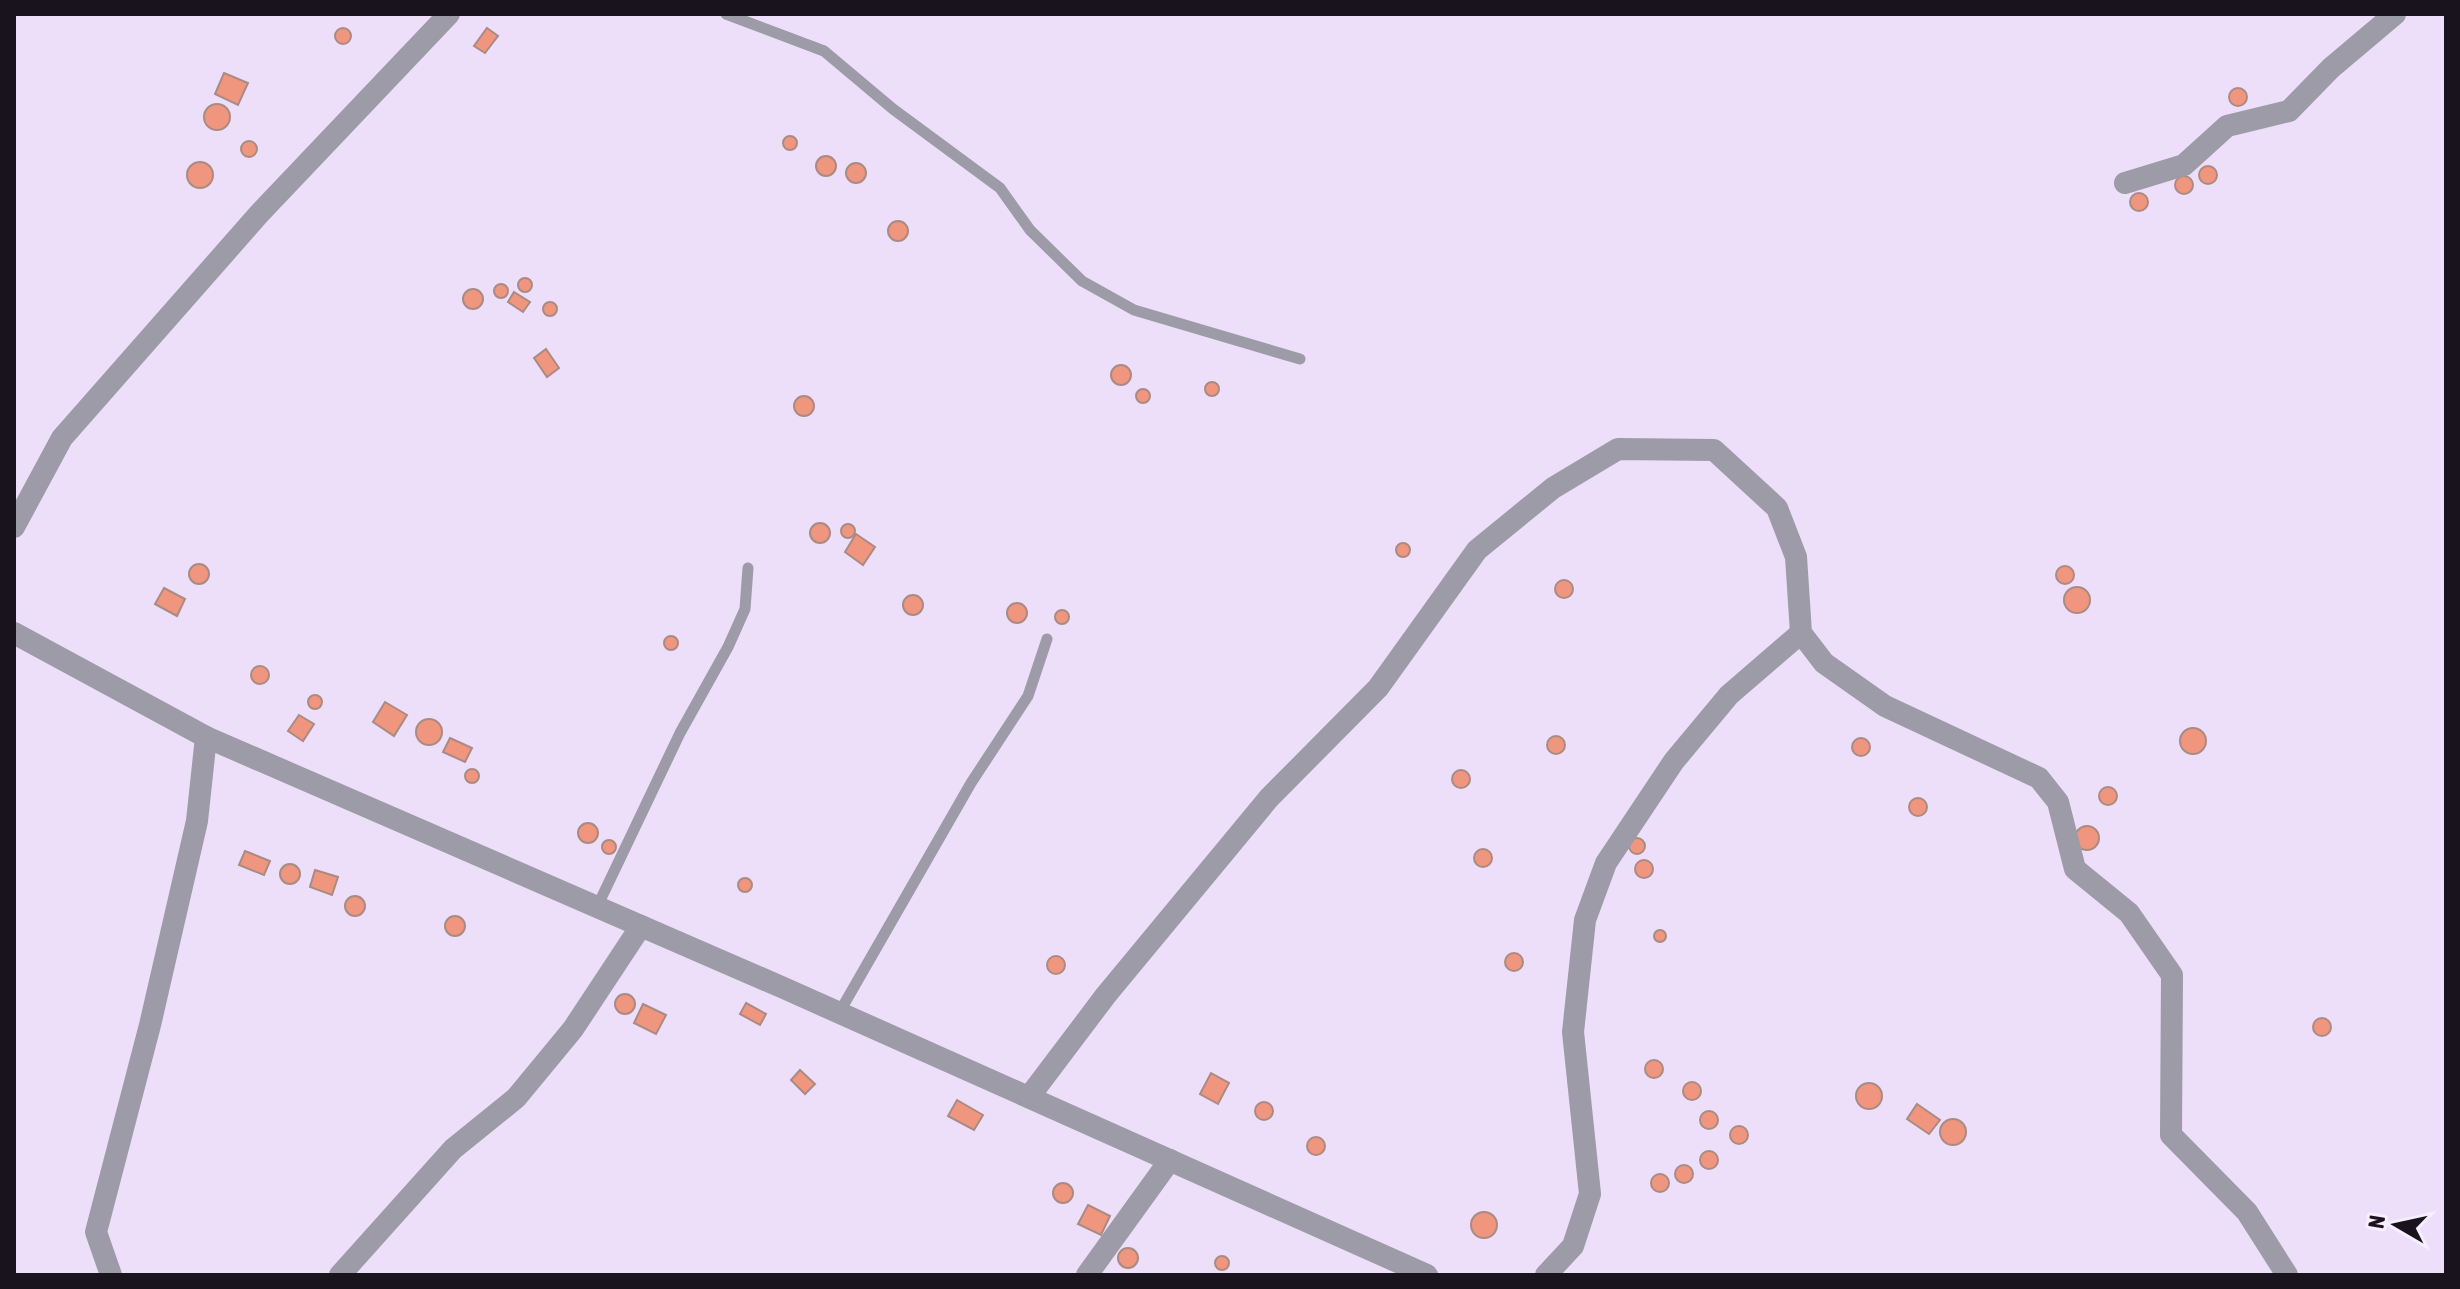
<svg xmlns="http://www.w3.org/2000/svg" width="2460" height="1289" font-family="'Asap Condensed',sans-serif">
	<rect width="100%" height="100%" fill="#eddefa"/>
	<g fill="#f0967f" stroke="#aa8b83" stroke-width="2">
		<polygon points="487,28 498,36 485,53 474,46"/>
		<circle cx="343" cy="36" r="8"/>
		<polygon points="224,73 248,83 238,105 215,94"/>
		<circle cx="2238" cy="97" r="9"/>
		<circle cx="217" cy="117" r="13"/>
		<circle cx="790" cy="143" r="7"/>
		<circle cx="249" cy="149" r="8"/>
		<circle cx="826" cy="166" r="10"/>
		<circle cx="200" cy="175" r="13"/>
		<circle cx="856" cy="173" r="10"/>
		<circle cx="2208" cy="175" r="9"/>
		<circle cx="2184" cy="185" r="9"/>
		<circle cx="2139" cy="202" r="9"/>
		<circle cx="898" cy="231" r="10"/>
		<circle cx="525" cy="285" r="7"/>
		<circle cx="501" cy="291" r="7"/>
		<circle cx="473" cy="299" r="10"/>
		<polygon points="514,292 530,302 523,312 508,302"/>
		<circle cx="550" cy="309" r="7"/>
		<polygon points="546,349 559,368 547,377 534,358"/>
		<circle cx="1121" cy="375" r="10"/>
		<circle cx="1212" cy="389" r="7"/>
		<circle cx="1143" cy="396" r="7"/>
		<circle cx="804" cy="406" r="10"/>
		<circle cx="820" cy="533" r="10"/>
		<circle cx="848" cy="531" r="7"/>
		<polygon points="856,534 875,547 863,565 845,552"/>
		<circle cx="1403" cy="550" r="7"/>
		<circle cx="199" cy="574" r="10"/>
		<circle cx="2065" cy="575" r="9"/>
		<circle cx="1564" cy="589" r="9"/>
		<circle cx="2077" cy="600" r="13"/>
		<polygon points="164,588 185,599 177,616 155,604"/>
		<circle cx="913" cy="605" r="10"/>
		<circle cx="1017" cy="613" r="10"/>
		<circle cx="1062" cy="617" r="7"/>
		<circle cx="671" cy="643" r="7"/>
		<circle cx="260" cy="675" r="9"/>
		<circle cx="315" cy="702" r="7"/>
		<polygon points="385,702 407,715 394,736 373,722"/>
		<polygon points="299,715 314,724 303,741 288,731"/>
		<circle cx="429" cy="732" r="13"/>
		<circle cx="2193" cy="741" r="13"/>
		<circle cx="1556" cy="745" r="9"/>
		<polygon points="450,738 472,748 465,762 443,752"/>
		<circle cx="1861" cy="747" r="9"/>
		<circle cx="472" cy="776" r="7"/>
		<circle cx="1461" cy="779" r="9"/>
		<circle cx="2108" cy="796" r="9"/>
		<circle cx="1918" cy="807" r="9"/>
		<circle cx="588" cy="833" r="10"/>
		<circle cx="2087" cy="838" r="12"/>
		<circle cx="1637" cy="846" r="8"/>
		<circle cx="609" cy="847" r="7"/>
		<circle cx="1483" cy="858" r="9"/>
		<polygon points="245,851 270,861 264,875 239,865"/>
		<circle cx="1644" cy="869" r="9"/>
		<circle cx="290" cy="874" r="10"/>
		<polygon points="315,870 338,877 332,895 310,887"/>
		<circle cx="745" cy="885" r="7"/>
		<circle cx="355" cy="906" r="10"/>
		<circle cx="455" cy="926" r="10"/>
		<circle cx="1660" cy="936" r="6"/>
		<circle cx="1514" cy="962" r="9"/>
		<circle cx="1056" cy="965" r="9"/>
		<circle cx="625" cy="1004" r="10"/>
		<polygon points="746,1003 766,1014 760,1025 740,1014"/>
		<polygon points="643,1004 666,1015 656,1034 634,1023"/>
		<circle cx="2322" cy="1027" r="9"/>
		<circle cx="1654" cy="1069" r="9"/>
		<polygon points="800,1070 815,1084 805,1094 791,1080"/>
		<polygon points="1211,1073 1229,1083 1218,1104 1200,1094"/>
		<circle cx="1692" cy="1091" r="9"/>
		<circle cx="1869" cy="1096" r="13"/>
		<polygon points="957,1100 983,1115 974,1130 948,1116"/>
		<circle cx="1264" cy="1111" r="9"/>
		<polygon points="1917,1104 1940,1120 1929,1134 1907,1119"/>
		<circle cx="1709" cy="1120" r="9"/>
		<circle cx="1953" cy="1132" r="13"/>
		<circle cx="1739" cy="1135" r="9"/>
		<circle cx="1316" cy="1146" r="9"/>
		<circle cx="1709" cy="1160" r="9"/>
		<circle cx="1684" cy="1174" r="9"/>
		<circle cx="1660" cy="1183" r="9"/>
		<circle cx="1063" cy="1193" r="10"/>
		<polygon points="1088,1205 1110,1216 1101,1235 1078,1224"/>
		<circle cx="1484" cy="1225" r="13"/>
		<circle cx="1128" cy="1258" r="10"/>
		<circle cx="1222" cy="1263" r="7"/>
	</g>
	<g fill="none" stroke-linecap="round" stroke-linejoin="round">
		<g stroke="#9d9ba8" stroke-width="11">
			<polyline points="726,14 824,51 893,109 1000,188 1030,230 1082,281 1134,310 1300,359"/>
			<polyline points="597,907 680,733 728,647 745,609 748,568"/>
			<polyline points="839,1013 971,783 1028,696 1047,639"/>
		</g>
		<g stroke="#9d9ba8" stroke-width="22">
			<polyline points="2125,183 2184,165 2227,126 2289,111 2331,68 2395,14"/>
			<polyline points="14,527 62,438 259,214 449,14"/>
			<polyline points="14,633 206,737 786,989 1427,1275"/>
			<polyline points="1029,1097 1106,995 1269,798 1378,688 1477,550 1553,488 1618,449 1714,450 1777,508 1796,557 1801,633 1824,663 1885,706 2039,778 2058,802 2075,869 2129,913 2172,975 2171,1135 2247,1212 2287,1275"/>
			<polyline points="111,1275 96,1232 150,1025 197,821 206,737"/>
			<polyline points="340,1275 453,1149 516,1098 573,1029 641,926"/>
			<polyline points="1087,1275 1170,1160"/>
			<polyline points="1546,1275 1573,1246 1590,1194 1573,1032 1585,920 1606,863 1674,761 1729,695 1801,633"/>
		</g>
	</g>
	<rect width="2460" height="1289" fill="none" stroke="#18131c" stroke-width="32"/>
	<g transform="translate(2396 1225) rotate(279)" stroke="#f7eeff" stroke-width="6" paint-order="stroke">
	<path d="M0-6L14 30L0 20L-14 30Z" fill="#18131c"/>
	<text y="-12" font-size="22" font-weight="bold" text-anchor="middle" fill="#18131c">N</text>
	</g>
</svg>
